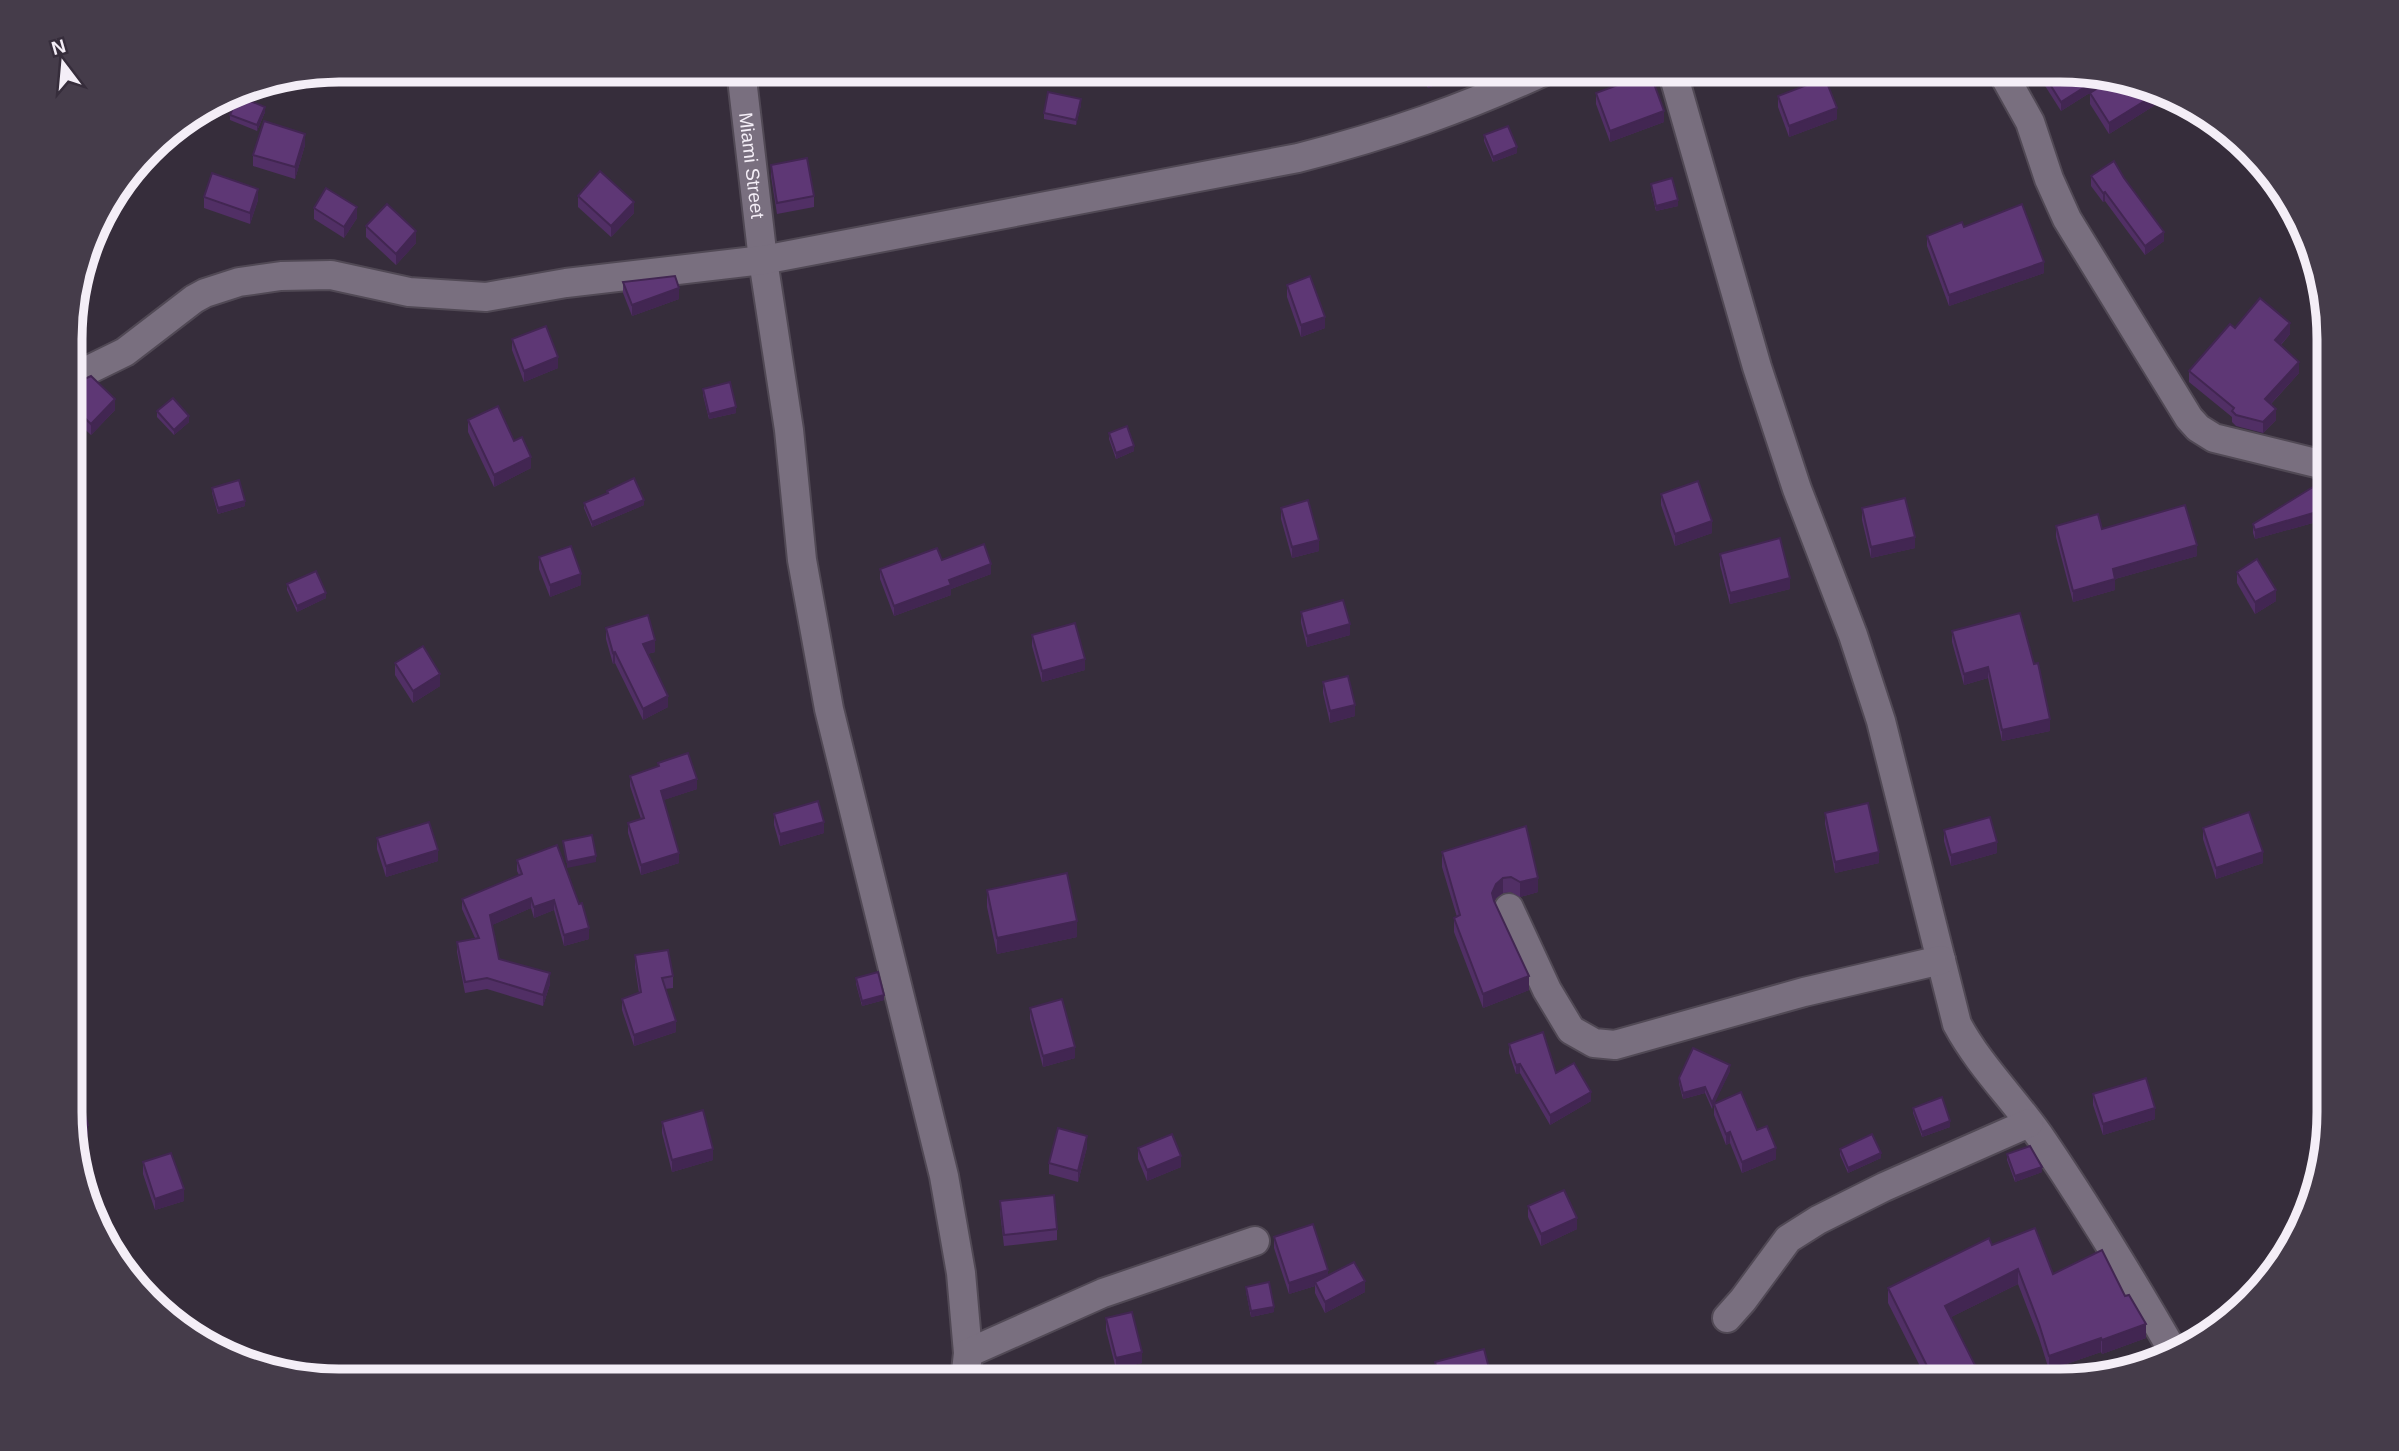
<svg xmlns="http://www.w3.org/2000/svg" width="2399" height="1451" font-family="Arial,sans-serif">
	<rect width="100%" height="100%" fill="#362d3b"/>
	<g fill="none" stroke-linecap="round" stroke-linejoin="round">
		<defs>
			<g id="street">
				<path id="s1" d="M 741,70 L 763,260 L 789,430 L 802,560 L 829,709 L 944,1176 L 961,1273 L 968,1353 L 965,1381"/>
				<path d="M 1672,70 L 1757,367 L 1797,489 L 1853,635 L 1881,721 L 1957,1024 C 1980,1067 2016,1101 2043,1141 C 2089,1209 2132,1280 2173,1351"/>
				<polyline points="2001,70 2030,122 2049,179 2067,219 2189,418 2198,428 2214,438 2328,466"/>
				<path d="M 72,378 L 125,352 L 194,299 L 205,293 L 239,282 L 281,276 L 331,275 L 409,292 L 486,297 L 566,283 L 763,260 L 1298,158 C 1388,135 1463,109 1547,70"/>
				<polyline points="1509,908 1547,990 1571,1030 1594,1043 1615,1045 1804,992 1941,960"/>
				<polyline points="1727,1318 1743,1300 1788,1239 1818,1220 1884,1187 2029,1123"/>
				<polyline points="968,1353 1103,1293 1255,1241"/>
			</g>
		</defs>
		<use href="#street" stroke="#514955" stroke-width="32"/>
		<use href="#street" stroke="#796f7f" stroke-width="28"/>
	</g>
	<g fill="#512f65">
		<polygon points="1334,70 1369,70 1339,83"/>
		<polygon points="1420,70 1457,70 1457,75 1428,88"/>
		<polygon points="2035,70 2060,70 2099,87 2061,111"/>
		<polygon points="1596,93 1664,122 1610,142 1596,104"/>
		<polygon points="2090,93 2168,95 2168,97 2109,134 2090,104"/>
		<polygon points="1778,96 1837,119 1789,137 1778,107"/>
		<polygon points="1081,105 1076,125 1044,119 1044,113"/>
		<polygon points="265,112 257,131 230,120 230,115"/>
		<polygon points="1484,135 1517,153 1493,162 1484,141"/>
		<polygon points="305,145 295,179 253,166 253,155"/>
		<polygon points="771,165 814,196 814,207 777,214 771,176"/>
		<polygon points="2091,176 2124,178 2164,241 2145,255 2105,201 2103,202 2091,186"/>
		<polygon points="1651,184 1678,206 1656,211 1651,190"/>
		<polygon points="578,196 634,213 611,237 578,207"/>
		<polygon points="204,197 258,200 250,224 204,208"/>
		<polygon points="314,208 357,218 344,238 314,219"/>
		<polygon points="366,226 416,243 396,265 366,237"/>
		<polygon points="1964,227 2044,273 1949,306 1927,246 1927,236"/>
		<polygon points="623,282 679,299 632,316 623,293"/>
		<polygon points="1287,285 1325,328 1301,337 1287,297"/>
		<polygon points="2235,328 2290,334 2281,345 2299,373 2271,404 2276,420 2263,433 2236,426 2232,422 2232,417 2189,382 2189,371"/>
		<polygon points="512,339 558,368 524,382 512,350"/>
		<polygon points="72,388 115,410 91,435 72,417"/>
		<polygon points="703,389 736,413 709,419 703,395"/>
		<polygon points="157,411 189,422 174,435 157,417"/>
		<polygon points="468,420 514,441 531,468 494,487 468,432"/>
		<polygon points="1109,433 1134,451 1116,459 1109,439"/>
		<polygon points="212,488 245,506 218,514 212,493"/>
		<polygon points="607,491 644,505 592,527 584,508 584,503 607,493"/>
		<polygon points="1661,494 1712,533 1675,546 1661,505"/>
		<polygon points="1281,508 1319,551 1292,558 1281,519"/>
		<polygon points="1862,508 1915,548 1871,558 1862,520"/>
		<polygon points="2327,519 2255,539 2253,533 2253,524"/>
		<polygon points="2056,526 2102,529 2197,556 2115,579 2115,590 2073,602 2056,537"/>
		<polygon points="1720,554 1790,589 1730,604 1720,565"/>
		<polygon points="539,557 581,585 550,597 539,569"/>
		<polygon points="942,560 991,574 951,589 951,595 894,616 880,579 880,569"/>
		<polygon points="2237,572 2276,601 2255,614 2237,583"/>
		<polygon points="287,584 326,598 297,612 287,590"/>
		<polygon points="1301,612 1350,635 1307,647 1301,623"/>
		<polygon points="606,628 655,652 647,654 668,707 643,720 615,663 613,664 606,639"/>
		<polygon points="1952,631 2050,731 2002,741 1988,678 1964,685 1952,642"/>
		<polygon points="1032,635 1085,670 1042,682 1032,646"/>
		<polygon points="395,663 440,686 413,703 395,675"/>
		<polygon points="1323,682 1355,716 1330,723 1323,693"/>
		<polygon points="658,763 697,789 663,800 679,863 641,875 628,833 628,823 641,819 630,786 630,776 658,767"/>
		<polygon points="1825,813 1879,863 1835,873 1825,824"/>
		<polygon points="774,814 824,833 780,846 774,825"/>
		<polygon points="1526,826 1538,892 1520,897 1511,892 1503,893 1496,898 1494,902 1529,990 1483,1008 1454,932 1454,918 1457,917 1442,867 1442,852"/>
		<polygon points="2203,828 2263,863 2216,879 2203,839"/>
		<polygon points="1944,830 1997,853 1951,866 1944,841"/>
		<polygon points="377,838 438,861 386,877 377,849"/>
		<polygon points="517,860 589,939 564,946 554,910 534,918 531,908 492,925 499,959 550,984 543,1006 487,989 465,993 457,952 457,942 475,938 462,909 462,899 519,875 517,871"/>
		<polygon points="987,890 1077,937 997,954 987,907"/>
		<polygon points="635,955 673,976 673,988 665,989 676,1032 634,1046 622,1010 622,999 639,993 635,967"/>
		<polygon points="856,978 884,1000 862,1006 856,984"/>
		<polygon points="1030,1008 1075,1058 1043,1067 1030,1019"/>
		<polygon points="1509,1044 1556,1073 1591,1101 1550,1125 1520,1073 1516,1074 1509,1053"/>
		<polygon points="1730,1071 1714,1103 1757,1130 1776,1159 1742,1173 1730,1143 1726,1145 1714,1115 1714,1104 1712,1109 1705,1093 1683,1099 1679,1084 1679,1078"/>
		<polygon points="2093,1094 2155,1119 2103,1135 2093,1105"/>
		<polygon points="1913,1108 1950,1127 1922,1137 1913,1113"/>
		<polygon points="662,1122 713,1160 672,1172 662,1133"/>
		<polygon points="1087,1147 1078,1182 1049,1174 1049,1163"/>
		<polygon points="1138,1148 1181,1167 1147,1181 1138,1159"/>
		<polygon points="1840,1149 1881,1158 1848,1173 1840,1155"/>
		<polygon points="2007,1154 2042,1172 2015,1182 2007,1160"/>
		<polygon points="143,1162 184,1201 155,1210 143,1174"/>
		<polygon points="1000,1201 1057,1229 1057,1240 1004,1246 1000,1212"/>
		<polygon points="1528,1206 1577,1229 1541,1246 1528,1217"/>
		<polygon points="1274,1237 1328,1275 1365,1292 1325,1313 1315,1293 1315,1286 1289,1294 1274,1248"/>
		<polygon points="1992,1245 2053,1274 2146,1338 2102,1354 2101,1352 2049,1370 2039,1338 2018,1284 1951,1317 1981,1380 1927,1380 1888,1303 1888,1288"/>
		<polygon points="1246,1287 1274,1312 1251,1317 1246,1292"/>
		<polygon points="1106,1318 1142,1363 1116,1369 1106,1330"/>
		<polygon points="1435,1362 1491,1381 1437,1381 1435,1373"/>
	</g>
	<g fill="#422652">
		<polygon points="1343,70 1369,70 1339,83 1339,71"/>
		<polygon points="1455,70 1457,70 1457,75 1428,88 1428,82"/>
		<polygon points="1905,70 1916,70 1905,76"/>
		<polygon points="2099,78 2099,87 2061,111 2061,102"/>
		<polygon points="2159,92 2168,95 2168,97 2109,134 2109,123"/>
		<polygon points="1081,99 1081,105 1076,125 1076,120"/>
		<polygon points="265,107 265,112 257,131 257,125"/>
		<polygon points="1837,108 1837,119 1789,137 1789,126"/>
		<polygon points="1664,111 1664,122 1610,142 1610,131"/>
		<polygon points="305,134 305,145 295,179 295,167"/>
		<polygon points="1517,147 1517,153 1493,162 1493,157"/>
		<polygon points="258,189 258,200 250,224 250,213"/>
		<polygon points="2105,192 2105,201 2103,202 2103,193"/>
		<polygon points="1678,200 1678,206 1656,211 1656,206"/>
		<polygon points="634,202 634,213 611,237 611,226"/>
		<polygon points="357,207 357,218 344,238 344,227"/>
		<polygon points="416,231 416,243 396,265 396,254"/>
		<polygon points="2164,232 2164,241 2145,255 2145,246"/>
		<polygon points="2044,262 2044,273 1949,306 1949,295"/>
		<polygon points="679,288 679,299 632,316 632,305"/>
		<polygon points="1325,317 1325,328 1301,337 1301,325"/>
		<polygon points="2290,323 2290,334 2275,351 2275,340"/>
		<polygon points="558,357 558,368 524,382 524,371"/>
		<polygon points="2299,362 2299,373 2265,410 2265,399"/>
		<polygon points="115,399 115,410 91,435 91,424"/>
		<polygon points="736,407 736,413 709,419 709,414"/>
		<polygon points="2276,409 2276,420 2263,433 2263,422"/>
		<polygon points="189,416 189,422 174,435 174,430"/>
		<polygon points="1134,446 1134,451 1116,459 1116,453"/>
		<polygon points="531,457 531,468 494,487 494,475"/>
		<polygon points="644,500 644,505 592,527 592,522"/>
		<polygon points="245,501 245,506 218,514 218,508"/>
		<polygon points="2327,509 2327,519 2255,539 2255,530"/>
		<polygon points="1712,521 1712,533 1675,546 1675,534"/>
		<polygon points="1915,537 1915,548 1871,558 1871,547"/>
		<polygon points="1319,540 1319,551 1292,558 1292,547"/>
		<polygon points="2197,545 2197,556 2115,579 2115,590 2073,602 2073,591 2113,569"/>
		<polygon points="991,564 991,574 951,589 951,595 894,616 894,606 949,580"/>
		<polygon points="581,574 581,585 550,597 550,585"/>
		<polygon points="1790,578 1790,589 1730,604 1730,593"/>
		<polygon points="2276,590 2276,601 2255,614 2255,602"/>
		<polygon points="326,593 326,598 297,612 297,606"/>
		<polygon points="1350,624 1350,635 1307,647 1307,636"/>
		<polygon points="655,640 655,652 643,655 643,644"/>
		<polygon points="615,652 615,663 613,664 613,653"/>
		<polygon points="1085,659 1085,670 1042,682 1042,671"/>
		<polygon points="1988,667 1988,678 1964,685 1964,674"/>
		<polygon points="440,674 440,686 413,703 413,691"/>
		<polygon points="668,696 668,707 643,720 643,709"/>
		<polygon points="1355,705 1355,716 1330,723 1330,711"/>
		<polygon points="2050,719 2050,731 2002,741 2002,730"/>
		<polygon points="697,779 697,789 661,801 661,791"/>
		<polygon points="824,822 824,833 780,846 780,834"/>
		<polygon points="1997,842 1997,853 1951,866 1951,855"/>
		<polygon points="438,850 438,861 386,877 386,866"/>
		<polygon points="1879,852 1879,863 1835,873 1835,862"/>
		<polygon points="2263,852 2263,863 2216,879 2216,868"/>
		<polygon points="679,853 679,863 641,875 641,865"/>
		<polygon points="596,856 596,862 567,868 567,862"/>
		<polygon points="1503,878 1503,893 1496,898 1492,907 1492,893 1496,884"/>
		<polygon points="1538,878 1538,892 1520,897 1520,882"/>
		<polygon points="531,898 531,908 490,926 490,915"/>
		<polygon points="554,900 554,910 534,918 534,907"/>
		<polygon points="1077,921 1077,937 997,954 997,938"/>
		<polygon points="589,928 589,939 564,946 564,935"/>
		<polygon points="550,973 550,984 543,1006 543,995"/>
		<polygon points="1529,976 1529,990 1483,1008 1483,994"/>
		<polygon points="884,995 884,1000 862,1006 862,1001"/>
		<polygon points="676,1021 676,1032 634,1046 634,1035"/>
		<polygon points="1075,1047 1075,1058 1043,1067 1043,1056"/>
		<polygon points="1520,1064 1520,1073 1516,1074 1516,1065"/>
		<polygon points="1730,1065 1730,1071 1712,1109 1712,1103"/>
		<polygon points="1705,1087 1705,1093 1683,1099 1683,1093"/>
		<polygon points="1591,1092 1591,1101 1550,1125 1550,1115"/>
		<polygon points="2155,1108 2155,1119 2103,1135 2103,1124"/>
		<polygon points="1950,1121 1950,1127 1922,1137 1922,1132"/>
		<polygon points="88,1125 88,1136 72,1141 72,1130"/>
		<polygon points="1730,1132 1730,1143 1726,1145 1726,1134"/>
		<polygon points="1087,1136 1087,1147 1078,1182 1078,1171"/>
		<polygon points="1776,1148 1776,1159 1742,1173 1742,1162"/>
		<polygon points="713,1149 713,1160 672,1172 672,1160"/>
		<polygon points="1881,1153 1881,1158 1848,1173 1848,1168"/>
		<polygon points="1181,1156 1181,1167 1147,1181 1147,1170"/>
		<polygon points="2042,1167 2042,1172 2015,1182 2015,1176"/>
		<polygon points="184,1189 184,1201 155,1210 155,1199"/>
		<polygon points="1577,1218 1577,1229 1541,1246 1541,1234"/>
		<polygon points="2018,1269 2018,1284 1945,1320 1945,1306"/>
		<polygon points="1328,1270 1328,1282 1315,1282 1315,1286 1289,1294 1289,1283"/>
		<polygon points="1365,1281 1365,1292 1325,1313 1325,1302"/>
		<polygon points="1274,1307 1274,1312 1251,1317 1251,1311"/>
		<polygon points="2146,1324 2146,1338 2102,1354 2102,1340"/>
		<polygon points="2101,1338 2101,1352 2049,1370 2049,1356"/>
		<polygon points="1142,1352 1142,1363 1116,1369 1116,1358"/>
		<polygon points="1491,1376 1491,1381 1473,1381"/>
	</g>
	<g fill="#5e3775" stroke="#422652" stroke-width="2">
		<polygon points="1422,70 1455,70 1428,82"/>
		<polygon points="2041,70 2060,70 2097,75 2099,78 2061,102"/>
		<polygon points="1650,73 1664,111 1610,131 1596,93"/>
		<polygon points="2115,77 2130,79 2159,92 2109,123 2090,93"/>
		<polygon points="1825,78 1837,108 1789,126 1778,96"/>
		<polygon points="1048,92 1081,99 1076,120 1044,113"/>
		<polygon points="238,96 265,107 257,125 230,115"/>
		<polygon points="264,121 305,134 295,167 253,155"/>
		<polygon points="1508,126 1517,147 1493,157 1484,135"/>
		<polygon points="807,158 814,196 777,203 771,165"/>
		<polygon points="2114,161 2124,178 2164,232 2145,246 2105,192 2103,193 2091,176"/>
		<polygon points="600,171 634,202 611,226 578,196"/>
		<polygon points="212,173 258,189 250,213 204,197"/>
		<polygon points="1672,178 1678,200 1656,206 1651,184"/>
		<polygon points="326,188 357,207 344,227 314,208"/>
		<polygon points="387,204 416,231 396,254 366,226"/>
		<polygon points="2022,204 2044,262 1949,295 1927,236 1962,222 1964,227"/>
		<polygon points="675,276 679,288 632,305 623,282"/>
		<polygon points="1310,276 1325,317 1301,325 1287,285"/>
		<polygon points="2260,298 2290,323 2275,340 2299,362 2265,399 2276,409 2263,422 2236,415 2232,411 2234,408 2189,371 2230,324 2235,328"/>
		<polygon points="546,326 558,357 524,371 512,339"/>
		<polygon points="91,376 115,399 91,424 72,406 72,388 78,382"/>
		<polygon points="730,382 736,407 709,414 703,389"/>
		<polygon points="173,398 189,416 174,430 157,411"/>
		<polygon points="498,406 514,441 522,437 531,457 494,475 468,420"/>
		<polygon points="1127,426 1134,446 1116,453 1109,433"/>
		<polygon points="634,478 644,500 592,522 584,503 608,493 607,491"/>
		<polygon points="239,480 245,501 218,508 212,488"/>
		<polygon points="1698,481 1712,521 1675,534 1661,494"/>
		<polygon points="2313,487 2327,509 2255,530 2253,524"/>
		<polygon points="1905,498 1915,537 1871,547 1862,508"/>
		<polygon points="1308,500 1319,540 1292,547 1281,508"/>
		<polygon points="2185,505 2197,545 2113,569 2115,579 2073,591 2056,526 2098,514 2102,529"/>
		<polygon points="1780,538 1790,578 1730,593 1720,554"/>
		<polygon points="984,544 991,564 949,580 951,585 894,606 880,569 937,548 942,560"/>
		<polygon points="571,546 581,574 550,585 539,557"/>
		<polygon points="2257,559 2276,590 2255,602 2237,572"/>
		<polygon points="316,571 326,593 297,606 287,584"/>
		<polygon points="1343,600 1350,624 1307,636 1301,612"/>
		<polygon points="2020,613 2034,664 2038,663 2050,719 2002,730 1988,667 1964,674 1952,631"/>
		<polygon points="648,615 655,640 643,644 668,696 643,709 615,652 613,653 606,628"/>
		<polygon points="1075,623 1085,659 1042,671 1032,635"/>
		<polygon points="423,646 440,674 413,691 395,663"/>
		<polygon points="1348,676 1355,705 1330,711 1323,682"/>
		<polygon points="688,753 697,779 661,791 679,853 641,865 628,823 644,818 630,776 659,766 658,763"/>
		<polygon points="818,801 824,822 780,834 774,814"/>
		<polygon points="1868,803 1879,852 1835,862 1825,813"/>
		<polygon points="2249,812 2263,852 2216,868 2203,828"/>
		<polygon points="1990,817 1997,842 1951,855 1944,830"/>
		<polygon points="429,822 438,850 386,866 377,838"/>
		<polygon points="1526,826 1538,878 1520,882 1511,877 1503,878 1496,884 1492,893 1494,901 1529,976 1483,994 1454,918 1460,915 1442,852"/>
		<polygon points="592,835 596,856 567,862 563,841"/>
		<polygon points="557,845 579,904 582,903 589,928 564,935 554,900 534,907 531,898 490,915 499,959 550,973 543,995 487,978 465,982 457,942 479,938 462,899 522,874 517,860"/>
		<polygon points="1067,873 1077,921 997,938 987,890"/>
		<polygon points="668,950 673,976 662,978 676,1021 634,1035 622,999 641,992 635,955"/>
		<polygon points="878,972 884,995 862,1001 856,978"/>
		<polygon points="1062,999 1075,1047 1043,1056 1030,1008"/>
		<polygon points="1543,1032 1556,1073 1574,1063 1591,1092 1550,1115 1520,1064 1516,1065 1509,1044"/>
		<polygon points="1693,1048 1730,1065 1712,1103 1705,1087 1683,1093 1679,1078"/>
		<polygon points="72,1076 74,1076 88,1125 72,1130"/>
		<polygon points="2146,1078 2155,1108 2103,1124 2093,1094"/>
		<polygon points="1741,1092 1757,1130 1767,1126 1776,1148 1742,1162 1730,1132 1726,1134 1714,1104"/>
		<polygon points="1942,1097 1950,1121 1922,1132 1913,1108"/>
		<polygon points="703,1110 713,1149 672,1160 662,1122"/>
		<polygon points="1058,1128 1087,1136 1078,1171 1049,1163"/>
		<polygon points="1172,1134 1181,1156 1147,1170 1138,1148"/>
		<polygon points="1872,1134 1881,1153 1848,1168 1840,1149"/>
		<polygon points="2030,1146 2042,1167 2015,1176 2007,1154"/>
		<polygon points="171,1153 184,1189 155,1199 143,1162"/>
		<polygon points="1564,1190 1577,1218 1541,1234 1528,1206"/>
		<polygon points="1054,1195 1057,1229 1004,1235 1000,1201"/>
		<polygon points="1313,1224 1328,1270 1289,1283 1274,1237"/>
		<polygon points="2035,1228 2053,1274 2102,1250 2125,1296 2129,1295 2146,1324 2102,1340 2101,1338 2049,1356 2039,1324 2018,1269 1945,1306 1981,1377 1975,1380 1934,1380 1888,1288 1989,1238 1992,1245"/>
		<polygon points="1354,1262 1365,1281 1325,1302 1315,1282"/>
		<polygon points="1269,1282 1274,1307 1251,1311 1246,1287"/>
		<polygon points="1132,1312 1142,1352 1116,1358 1106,1318"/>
		<polygon points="1484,1349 1491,1376 1473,1381 1440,1381 1435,1362"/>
		<polygon points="894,1370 898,1381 864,1381"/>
		<polygon points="1105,1372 1109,1381 1086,1381"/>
	</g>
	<g text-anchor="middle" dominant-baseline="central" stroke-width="5" stroke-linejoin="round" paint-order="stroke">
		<g font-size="19" fill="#f4eef7" stroke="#362d3b">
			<text stroke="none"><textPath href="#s1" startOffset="96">Miami Street</textPath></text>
		</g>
	</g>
	<path d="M0 0H2399V1451H0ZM339 82H2060A257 257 0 0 1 2317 339V1112A257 257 0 0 1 2060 1369H339A257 257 0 0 1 82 1112V339A257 257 0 0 1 339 82Z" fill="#453c4a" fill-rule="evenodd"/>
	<path fill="none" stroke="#f4eef7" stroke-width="9" d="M339 82H2060A257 257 0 0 1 2317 339V1112A257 257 0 0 1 2060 1369H339A257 257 0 0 1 82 1112V339A257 257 0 0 1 339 82Z"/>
	<g transform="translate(63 63) rotate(344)" stroke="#362d3b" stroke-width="5" paint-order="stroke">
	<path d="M0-5L12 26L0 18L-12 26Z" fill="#f4eef7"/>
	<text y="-10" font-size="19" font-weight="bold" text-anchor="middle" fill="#f4eef7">N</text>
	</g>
</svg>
